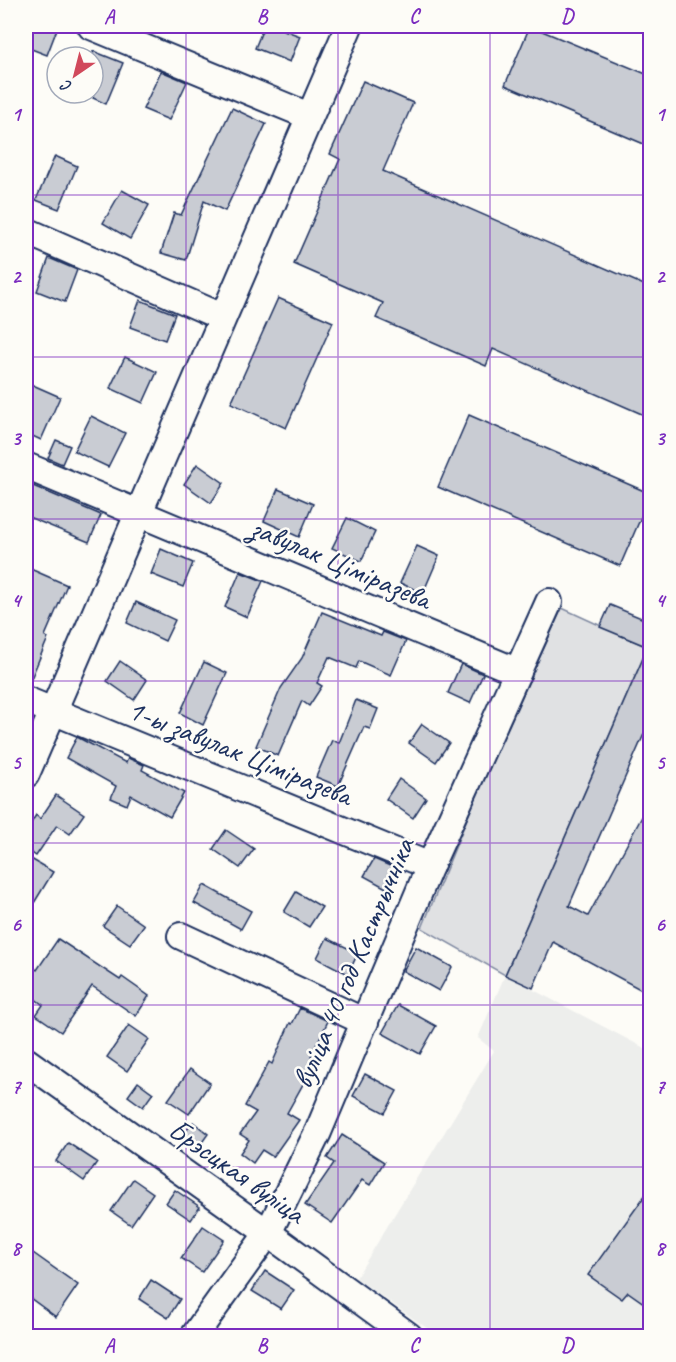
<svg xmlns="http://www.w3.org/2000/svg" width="676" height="1362" font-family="Caveat,sans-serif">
	<rect width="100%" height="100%" fill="#fdfcf7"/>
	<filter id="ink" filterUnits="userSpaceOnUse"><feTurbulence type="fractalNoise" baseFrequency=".0167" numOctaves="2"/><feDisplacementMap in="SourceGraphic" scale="12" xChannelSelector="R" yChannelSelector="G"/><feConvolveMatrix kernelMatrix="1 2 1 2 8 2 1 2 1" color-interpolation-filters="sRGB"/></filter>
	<g filter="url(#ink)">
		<polygon fill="#edeeec" points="505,975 650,1051 650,1336 438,1336 356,1278 494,1051 478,1038"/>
		<polygon fill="#e0e1e3" stroke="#7e88a0" stroke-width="1.5" points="562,608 643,645 646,651 505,975 422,928 474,802"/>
		<g fill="#c9ccd3" stroke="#1b2f5e" stroke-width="1.5">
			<polygon points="26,26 48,26 57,29 47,55 26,47"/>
			<polygon points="264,26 273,26 300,36 290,62 255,48"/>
			<polygon points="530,26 651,76 651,147 505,85"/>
			<polygon points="93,51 123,63 106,104 93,98"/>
			<polygon points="161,71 187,82 169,120 143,109"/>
			<polygon points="363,81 413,103 383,171 651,288 651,418 493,349 486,366 376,318 383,303 294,264 340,159 330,154"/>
			<polygon points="232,108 266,124 225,211 204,201 186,260 161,253 174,213 181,215"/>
			<polygon points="55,156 77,166 59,209 36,200"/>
			<polygon points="122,190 149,205 130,239 103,223"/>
			<polygon points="49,258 77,270 65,302 37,291"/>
			<polygon points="278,298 333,322 286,428 231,403"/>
			<polygon points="140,300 175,314 165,340 130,327"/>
			<polygon points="125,357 157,372 143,403 110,388"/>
			<polygon points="26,382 60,397 41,440 26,433"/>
			<polygon points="469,415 651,494 620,566 438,487"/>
			<polygon points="91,416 125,433 108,467 74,451"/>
			<polygon points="56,440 70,446 62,464 48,458"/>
			<polygon points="197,464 224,483 211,503 184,484"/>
			<polygon points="26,483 101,515 89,542 26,516"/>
			<polygon points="278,489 313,504 299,537 264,521"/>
			<polygon points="347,518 375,532 361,561 332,548"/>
			<polygon points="417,546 439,556 423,593 400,583"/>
			<polygon points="161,549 193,563 183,587 151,574"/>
			<polygon points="26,567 67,585 45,636 48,638 28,686 26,685"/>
			<polygon points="240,572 263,581 247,617 225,607"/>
			<polygon points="136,602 175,620 165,641 127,623"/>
			<polygon points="610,605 651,622 651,718 569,906 588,916 651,800 651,995 553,942 533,988 505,975 648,647 600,627"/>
			<polygon points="322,612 381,636 383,632 406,641 391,675 359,661 356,668 329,657 317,683 322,686 309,706 302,701 278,756 256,746 281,688 302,658"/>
			<polygon points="120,661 147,680 134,700 107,681"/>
			<polygon points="204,662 227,673 203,725 180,713"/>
			<polygon points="461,664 483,674 470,703 448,693"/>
			<polygon points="356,700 378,709 370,729 364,727 338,786 316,777 332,740 339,743"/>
			<polygon points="422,724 449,743 436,762 409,743"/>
			<polygon points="77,737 126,763 128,758 144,765 142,770 184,793 170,817 131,795 127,805 111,798 116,786 66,758"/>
			<polygon points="399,779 426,798 413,818 386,799"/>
			<polygon points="56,795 84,814 70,834 57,825 36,856 26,849 26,831 36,815 40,819"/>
			<polygon points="226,830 254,849 240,868 213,849"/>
			<polygon points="26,856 53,872 26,916"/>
			<polygon points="374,859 397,869 386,888 364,876"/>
			<polygon points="204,885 251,911 241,929 194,903"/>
			<polygon points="296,892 322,907 309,927 284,912"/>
			<polygon points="117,906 144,925 130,944 103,926"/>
			<polygon points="327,938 358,953 348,974 317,958"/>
			<polygon points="58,939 120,980 122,977 149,996 136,1016 92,986 61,1032 36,1015 43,1005 26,992 26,962 37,970"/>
			<polygon points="416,947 452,967 439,991 403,971"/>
			<polygon points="398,1005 436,1026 420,1054 382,1033"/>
			<polygon points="300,1008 328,1021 311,1056 317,1059 287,1113 299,1120 273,1157 262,1150 253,1163 240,1153 249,1140 240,1134 256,1112 245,1106 269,1062 272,1064 290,1023 292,1024"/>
			<polygon points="129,1025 149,1039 127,1071 107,1057"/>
			<polygon points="190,1069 210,1083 189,1114 168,1100"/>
			<polygon points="365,1074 397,1091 385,1113 353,1096"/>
			<polygon points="138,1082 153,1093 143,1107 128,1096"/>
			<polygon points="193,1122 208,1134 198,1148 182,1136"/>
			<polygon points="342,1135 384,1162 370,1185 362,1180 332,1223 305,1205 334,1163 327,1158"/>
			<polygon points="68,1143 97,1162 84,1181 56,1161"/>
			<polygon points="133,1179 153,1193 131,1225 111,1211"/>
			<polygon points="651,1187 651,1257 644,1266 651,1271 651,1308 628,1292 622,1299 588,1275"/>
			<polygon points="175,1190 200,1207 191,1220 166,1203"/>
			<polygon points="203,1226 224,1240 202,1272 181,1258"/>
			<polygon points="26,1248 78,1285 56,1317 26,1295"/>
			<polygon points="265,1271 294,1290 281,1309 252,1291"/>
			<polygon points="151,1280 180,1299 168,1318 139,1299"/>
		</g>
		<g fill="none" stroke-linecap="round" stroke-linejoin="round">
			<defs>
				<g id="minor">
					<polyline points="91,26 309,116"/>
					<polyline points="26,231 222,317"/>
					<polyline points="26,466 518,672"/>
					<polyline points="26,700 430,866"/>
					<polyline points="26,774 349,26"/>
					<polyline points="181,936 365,1022"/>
					<polyline points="26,1061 268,1233 409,1336"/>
					<polyline points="194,1336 268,1233 318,1132 430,866 549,602"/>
				</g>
			</defs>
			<use href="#minor" stroke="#1b2f5e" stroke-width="30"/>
			<use href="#minor" stroke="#fdfcf7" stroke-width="26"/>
		</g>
	</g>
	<path fill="none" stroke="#7b2cbf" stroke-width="1.5" stroke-opacity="0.55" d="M 186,26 L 186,1336M 338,26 L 338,1336M 490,26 L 490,1336M 26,195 L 650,195M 26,357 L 650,357M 26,519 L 650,519M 26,681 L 650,681M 26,843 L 650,843M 26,1005 L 650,1005M 26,1167 L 650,1167"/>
	<g text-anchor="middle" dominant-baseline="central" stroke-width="5" stroke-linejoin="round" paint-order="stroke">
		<g font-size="30" fill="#1b2f5e" stroke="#fdfcf7">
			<text transform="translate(341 563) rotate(23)">завулак Ціміразева</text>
			<text transform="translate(240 752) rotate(22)">1-ы завулак Ціміразева</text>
			<text transform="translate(353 963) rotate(-67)">вуліца 40 год Кастрычніка</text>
			<text transform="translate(237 1171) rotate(35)">Брэсцкая вуліца</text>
		</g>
	</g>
	<rect width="676" height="1362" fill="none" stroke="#fdfcf7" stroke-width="66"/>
	<g transform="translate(75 75) rotate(215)"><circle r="28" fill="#fdfcf7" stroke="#a3aaba" stroke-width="1.5"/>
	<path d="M0-4.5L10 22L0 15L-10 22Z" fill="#d1495b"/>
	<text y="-9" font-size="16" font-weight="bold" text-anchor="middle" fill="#1b2f5e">С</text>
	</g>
	<rect x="33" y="33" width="610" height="1296" fill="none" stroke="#7b2cbf" stroke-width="2"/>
	<g font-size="20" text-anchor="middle" font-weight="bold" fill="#7b2cbf">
		<text x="109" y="23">A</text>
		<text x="262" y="23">B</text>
		<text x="414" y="23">C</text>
		<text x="567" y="23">D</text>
		<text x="16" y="121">1</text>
		<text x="660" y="121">1</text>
		<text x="16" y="283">2</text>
		<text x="660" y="283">2</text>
		<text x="16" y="445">3</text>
		<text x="660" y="445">3</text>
		<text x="16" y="607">4</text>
		<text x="660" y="607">4</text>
		<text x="16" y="769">5</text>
		<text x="660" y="769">5</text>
		<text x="16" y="931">6</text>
		<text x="660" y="931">6</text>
		<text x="16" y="1093">7</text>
		<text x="660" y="1093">7</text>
		<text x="16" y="1255">8</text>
		<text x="660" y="1255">8</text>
		<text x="109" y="1352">A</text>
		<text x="262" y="1352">B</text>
		<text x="414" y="1352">C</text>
		<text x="567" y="1352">D</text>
	</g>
</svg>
